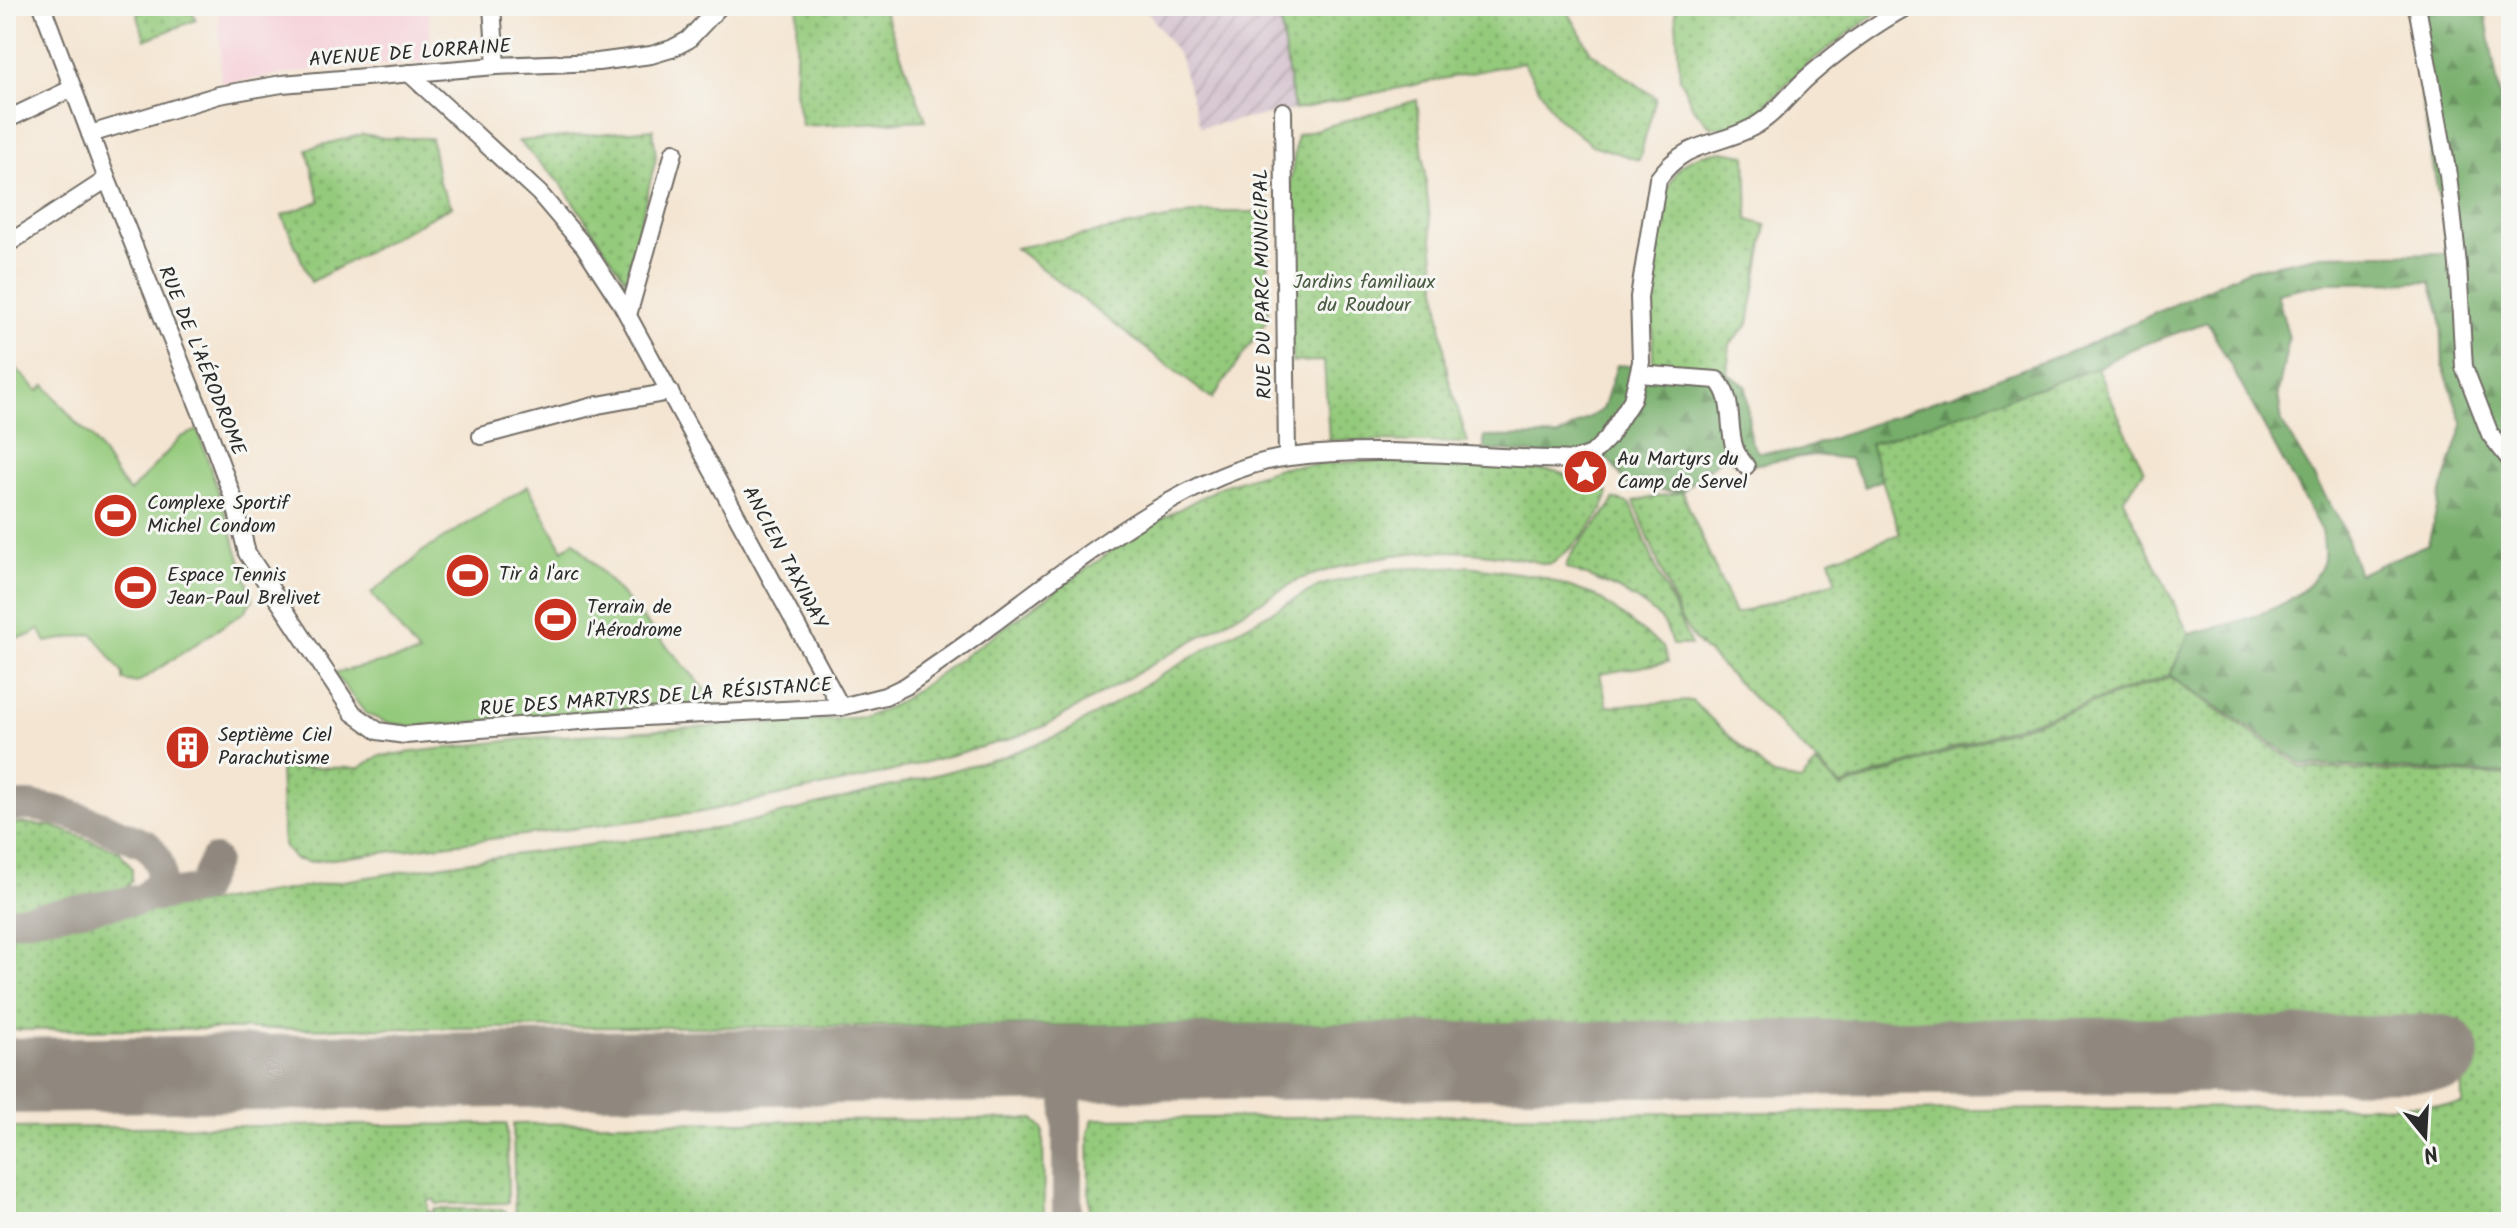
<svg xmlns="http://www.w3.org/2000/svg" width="2517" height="1228" font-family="Kalam,sans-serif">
	<defs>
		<pattern id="industrial-furrows" width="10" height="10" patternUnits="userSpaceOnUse" patternTransform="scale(2)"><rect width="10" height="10" fill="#d1bdca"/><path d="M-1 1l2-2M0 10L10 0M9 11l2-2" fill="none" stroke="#aa9aa4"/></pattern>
		<pattern id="grass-dots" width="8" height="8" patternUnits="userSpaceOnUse" patternTransform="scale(2)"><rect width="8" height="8" fill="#94ca7c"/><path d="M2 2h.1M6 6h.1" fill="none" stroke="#79a466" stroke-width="1.8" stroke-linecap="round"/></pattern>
		<pattern id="forest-firs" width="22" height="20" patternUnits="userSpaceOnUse" patternTransform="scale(2)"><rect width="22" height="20" fill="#77ae6c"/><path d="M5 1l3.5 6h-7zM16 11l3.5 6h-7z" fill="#628e59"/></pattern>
	</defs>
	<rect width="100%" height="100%" fill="#f6f6f2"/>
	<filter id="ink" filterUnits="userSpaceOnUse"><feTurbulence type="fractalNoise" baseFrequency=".0125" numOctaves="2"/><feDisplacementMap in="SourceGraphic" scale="16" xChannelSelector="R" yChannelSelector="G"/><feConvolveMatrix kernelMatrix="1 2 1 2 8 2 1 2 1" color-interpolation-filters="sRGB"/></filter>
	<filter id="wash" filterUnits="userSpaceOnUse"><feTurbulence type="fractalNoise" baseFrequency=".006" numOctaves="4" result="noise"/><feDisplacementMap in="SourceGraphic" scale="32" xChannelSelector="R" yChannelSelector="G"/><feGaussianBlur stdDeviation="1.8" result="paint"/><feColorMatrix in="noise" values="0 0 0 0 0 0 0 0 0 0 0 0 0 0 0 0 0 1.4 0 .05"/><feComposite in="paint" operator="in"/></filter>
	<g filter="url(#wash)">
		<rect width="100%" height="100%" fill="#f4e5d2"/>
		<polygon fill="#f6cfd8" points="219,6 429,6 432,62 324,68 221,84"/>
		<polygon fill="url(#industrial-furrows)" points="1144,6 1278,6 1294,110 1200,127 1180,58"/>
		<g fill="url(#grass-dots)" stroke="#607a54" stroke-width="2">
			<polygon points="135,6 190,6 196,20 145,40"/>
			<polygon points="798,6 882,6 926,120 802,126 795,91"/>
			<polygon points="1278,6 1565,6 1591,52 1656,98 1639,160 1592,145 1556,116 1523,62 1294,110"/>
			<polygon points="1675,6 1886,6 1807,64 1755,116 1729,129 1710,126 1693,108 1680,79"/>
			<polygon points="1417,100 1442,333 1448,377 1468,443 1329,440 1324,361 1292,362 1289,194 1297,135"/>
			<polygon points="653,129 656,158 626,280 561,184 518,141"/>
			<polygon points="363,134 384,138 431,138 439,183 452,206 311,282 282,215 320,201 307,149"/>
			<path d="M 1723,151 L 1746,155 L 1748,220 L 1766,225 L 1749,324 L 1730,344 L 1727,373 L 1653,368 C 1652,323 1650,203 1679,169 C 1689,156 1708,153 1723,151 Z"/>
			<polygon points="1203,212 1267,212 1268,319 1212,399 1015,248"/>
			<polygon points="2097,368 2144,471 2123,499 2189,634 2170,675 1841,786 1694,639 1680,618 1634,501 1682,492 1735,614 1836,581 1830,559 1900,534 1870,444"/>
			<path d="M 1366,461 L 1556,471 L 1608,492 C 1604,519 1574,546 1553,563 L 1546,564 C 1453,542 1390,549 1300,579 L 1045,726 L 1011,739 L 882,774 L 697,813 L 309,862 L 294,859 L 283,845 L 280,767 L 359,768 L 379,756 L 532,738 L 867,717 L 898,703 L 1141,530 L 1220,487 L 1282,467 Z"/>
			<path d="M 1614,499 L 1631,504 L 1659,575 L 1691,645 L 1672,645 C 1669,637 1668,627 1662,621 C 1638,594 1598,581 1566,568 C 1569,546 1603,524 1614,499 Z"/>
			<polygon points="1468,566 1538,576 1596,596 1663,647 1668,662 1600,674 1607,706 1692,701 1773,776 1801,781 1816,764 1841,788 2170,677 2303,768 2511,776 2511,1222 1090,1222 1088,1132 1093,1119 2462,1105 2461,1019 6,1030 6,934 489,858 728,827 912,781 1002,757 1062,734 1229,635 1321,585 1391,569"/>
			<polygon points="19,823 52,826 119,851 132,868 132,881 122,892 6,910 6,827"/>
			<polygon points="1034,1119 1043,1130 1044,1222 515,1222 513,1124"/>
			<polygon points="507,1124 508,1203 436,1204 435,1200 428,1200 428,1212 434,1212 434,1209 502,1209 506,1212 507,1222 6,1222 6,1128"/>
		</g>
		<path fill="url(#forest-firs)" stroke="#516c4c" stroke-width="2" fill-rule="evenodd" d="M 2406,6 L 2484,6 L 2511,161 L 2511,774 L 2304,765 L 2170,675 L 2189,634 C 2233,623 2313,608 2324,556 C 2325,548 2322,538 2321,531 L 2207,322 L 2129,350 L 2097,368 L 1870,444 L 1882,480 L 1865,487 L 1850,459 L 1814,455 L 1746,466 L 1722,457 C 1710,470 1694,478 1682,492 L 1629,487 L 1609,460 L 1484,450 L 1484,437 L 1558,436 L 1603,409 L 1617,365 L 1727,373 L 1746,386 L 1750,440 L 1758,452 L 1798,451 L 2080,348 L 2248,270 L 2321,255 L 2448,253 ZM 2431,282 L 2441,316 L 2443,366 L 2463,425 L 2442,489 L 2428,544 L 2359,574 L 2341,523 L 2282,423 L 2278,393 L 2289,338 L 2277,293 L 2324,283 Z"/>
		<g fill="#94ca7c" stroke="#607a54" stroke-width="2">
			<polygon points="6,358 38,391 45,385 76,423 92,437 118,478 130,492 181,437 198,430 253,599 244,612 137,683 123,680 123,674 93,634 46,642 39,629 31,635 17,638 6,623"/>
			<polygon points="528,486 563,550 574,541 718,704 416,727 388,723 366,714 334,673 419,654 371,593 410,564 420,553"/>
		</g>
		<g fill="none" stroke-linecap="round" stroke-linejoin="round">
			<g stroke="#90887e" stroke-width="30">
				<path d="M 6,808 C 50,798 106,829 147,845 C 168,869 165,887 137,901"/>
				<polyline points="6,922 201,889 214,860"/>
				<path d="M 2368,1052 L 2395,1043 L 2422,1028 L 2432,1032 C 2437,1040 2439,1047 2435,1056 C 2420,1084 2401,1057 2385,1052"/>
				<polyline points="1033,1065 1054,1073 1067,1095"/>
				<path d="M 1067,1222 L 1067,1095 C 1073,1076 1082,1068 1102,1063"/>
			</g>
			<polyline stroke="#90887e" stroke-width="76" points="6,1076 1102,1063 2442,1053"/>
		</g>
	</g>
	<g filter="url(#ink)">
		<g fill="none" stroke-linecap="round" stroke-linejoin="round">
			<defs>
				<g id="minor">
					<path d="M 42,6 L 107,179 L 210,435 L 234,500 L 247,553 L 353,713 L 378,731 L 405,735 L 605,719 L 841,707 L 885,696 L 906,686 C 934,666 963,647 990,626 C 1069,567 1191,469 1289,457 C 1383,445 1480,458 1574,460 L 1592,454 L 1607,439 L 1632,400 L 1641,362 L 1639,297 L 1658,179 C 1687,139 1714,148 1753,127 C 1775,115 1789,94 1808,77 C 1838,51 1873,25 1908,6"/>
					<polyline points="492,6 496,66"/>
					<polyline points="2417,6 2448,175 2458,265 2464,367 2490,434 2511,461"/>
					<polyline points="409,73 539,193 584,246 621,303 841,707"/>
					<polyline points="1283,111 1287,457"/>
					<polyline points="6,120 73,88"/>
					<polyline points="90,134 219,95 282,84 496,66 598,62 651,55 671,49 688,40 720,6"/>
					<polyline points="6,245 107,179"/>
					<polyline points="628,315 674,152"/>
					<path d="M 1639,374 L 1717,380 C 1735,399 1727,427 1735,449 C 1737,455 1742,461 1746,466"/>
					<polyline points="481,436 598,405 670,392"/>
				</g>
			</defs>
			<use href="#minor" stroke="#716c65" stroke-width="20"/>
			<use href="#minor" stroke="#fff" stroke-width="16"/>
		</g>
	</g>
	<defs>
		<symbol id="sight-disc" viewBox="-11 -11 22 22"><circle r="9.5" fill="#c8321e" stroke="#f6f6f2"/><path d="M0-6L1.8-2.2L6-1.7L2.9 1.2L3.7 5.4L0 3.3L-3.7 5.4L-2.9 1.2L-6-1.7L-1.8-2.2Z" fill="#fff"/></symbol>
		<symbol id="stadium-disc" viewBox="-11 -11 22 22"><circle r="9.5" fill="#c8321e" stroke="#f6f6f2"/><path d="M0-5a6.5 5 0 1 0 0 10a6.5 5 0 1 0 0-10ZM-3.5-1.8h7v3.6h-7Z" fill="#fff"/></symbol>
		<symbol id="building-disc" viewBox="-11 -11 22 22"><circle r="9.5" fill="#c8321e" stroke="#f6f6f2"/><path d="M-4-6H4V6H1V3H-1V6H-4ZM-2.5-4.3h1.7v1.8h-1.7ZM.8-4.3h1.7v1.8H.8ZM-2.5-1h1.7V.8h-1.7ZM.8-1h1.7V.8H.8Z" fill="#fff"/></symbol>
	</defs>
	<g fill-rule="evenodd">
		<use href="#sight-disc" x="1560" y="446" width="51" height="51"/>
		<use href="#stadium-disc" x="90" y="490" width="51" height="51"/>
		<use href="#stadium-disc" x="442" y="550" width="51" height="51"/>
		<use href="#stadium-disc" x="110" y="562" width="51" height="51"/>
		<use href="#stadium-disc" x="530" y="594" width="51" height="51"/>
		<use href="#building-disc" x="162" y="722" width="51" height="51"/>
	</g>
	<g text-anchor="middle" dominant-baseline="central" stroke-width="6" stroke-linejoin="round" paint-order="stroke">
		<g font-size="20" fill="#2b2b2b" stroke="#f6f6f2">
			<text transform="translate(410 54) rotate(-4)">AVENUE DE LORRAINE</text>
			<text transform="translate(1264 284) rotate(-91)">RUE DU PARC MUNICIPAL</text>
			<text transform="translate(201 361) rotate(68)">RUE DE L'AÉRODROME</text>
			<text transform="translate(784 558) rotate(62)">ANCIEN TAXIWAY</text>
			<text transform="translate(656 698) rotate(-4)">RUE DES MARTYRS DE LA RÉSISTANCE</text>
		</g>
		<g font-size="20" fill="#4a5b43" stroke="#f6f6f2">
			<text x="1364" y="283">Jardins familiaux<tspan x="1364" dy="23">du Roudour</tspan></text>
		</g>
		<g font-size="20" fill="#2b2b2b" stroke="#f6f6f2" text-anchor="start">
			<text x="1617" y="460">Au Martyrs du<tspan x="1617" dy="23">Camp de Servel</tspan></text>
			<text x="147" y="504">Complexe Sportif<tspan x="147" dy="23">Michel Condom</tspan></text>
			<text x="499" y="575">Tir à l'arc</text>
			<text x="167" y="576">Espace Tennis<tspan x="167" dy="23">Jean-Paul Brelivet</tspan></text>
			<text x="587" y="608">Terrain de<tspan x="587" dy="23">l'Aérodrome</tspan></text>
			<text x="218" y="736">Septième Ciel<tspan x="218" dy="23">Parachutisme</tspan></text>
		</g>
	</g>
	<rect width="2517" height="1228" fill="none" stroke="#f6f6f2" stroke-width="32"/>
	<g transform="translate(2425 1136) rotate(162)" stroke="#f6f6f2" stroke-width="6" paint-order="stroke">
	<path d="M0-6L14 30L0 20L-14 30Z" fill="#2b2b2b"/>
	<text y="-12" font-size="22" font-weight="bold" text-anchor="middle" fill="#2b2b2b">N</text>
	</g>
</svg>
